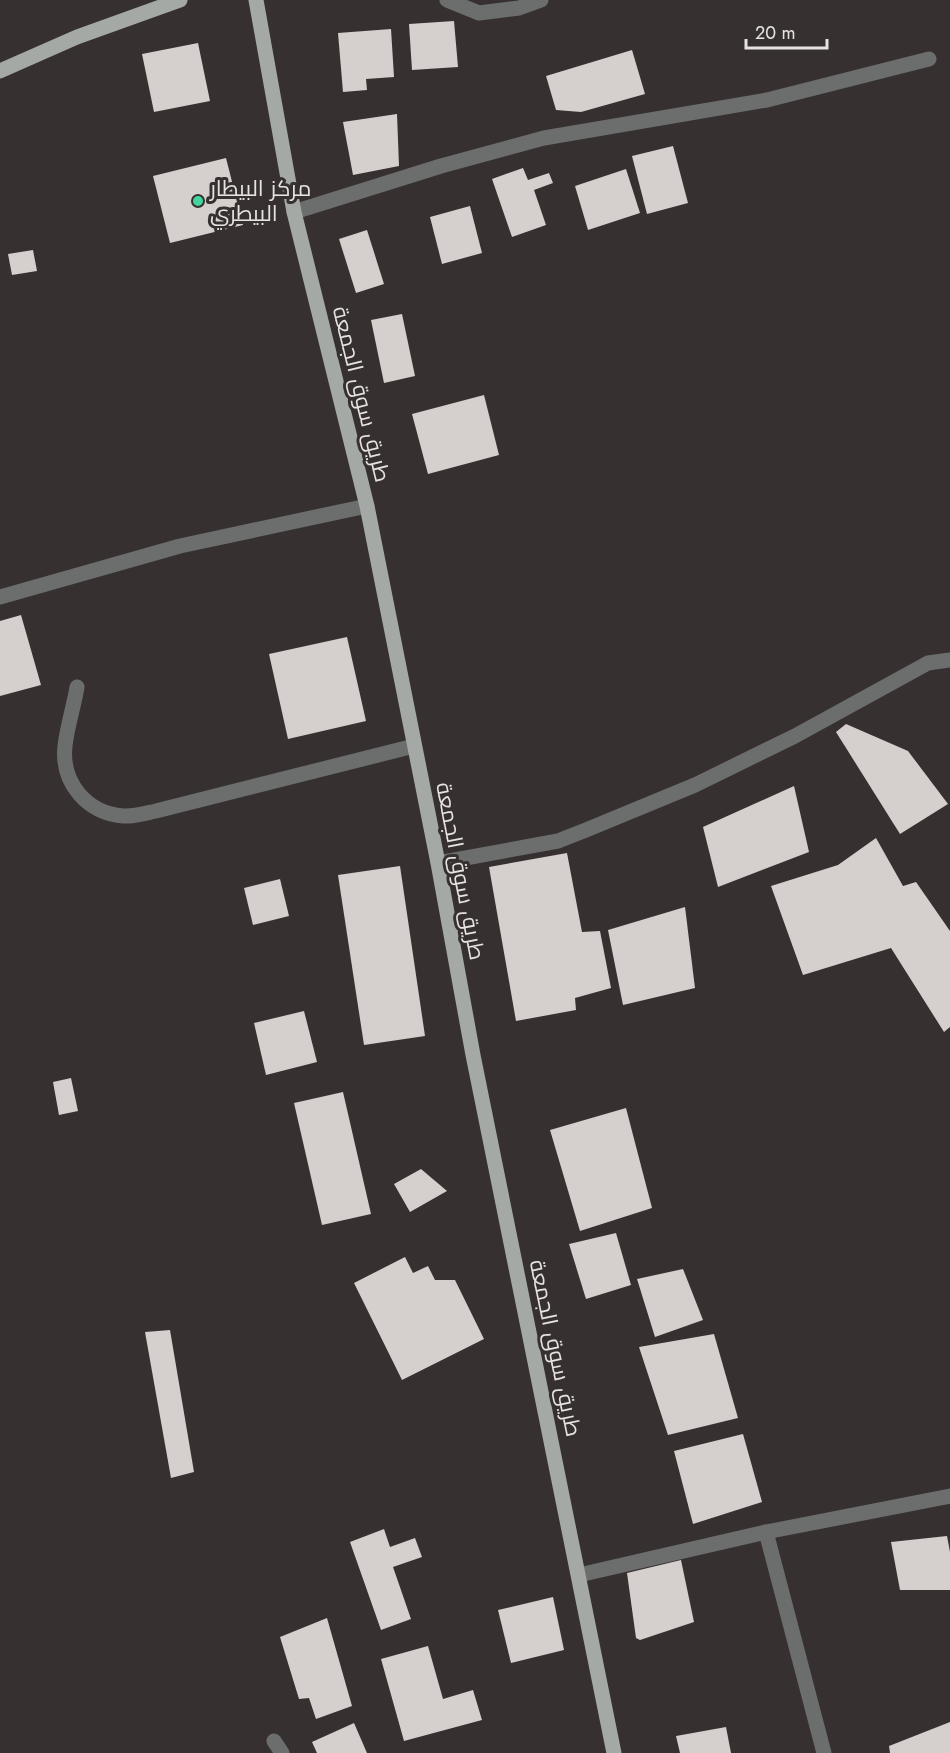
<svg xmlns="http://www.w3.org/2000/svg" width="950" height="1753" font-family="Jost,Cairo,sans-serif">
	<rect width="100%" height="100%" fill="#363130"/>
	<g fill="#d5cfcd">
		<polygon points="454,21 458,67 412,70 409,24"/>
		<polygon points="391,29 394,77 366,79 367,90 343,92 338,33"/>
		<polygon points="198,43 210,101 154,112 142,54"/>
		<polygon points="632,50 645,94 581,112 556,110 546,76"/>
		<polygon points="397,114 399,166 353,175 343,122"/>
		<polygon points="673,146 688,203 647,214 632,156"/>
		<polygon points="226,158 243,225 170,243 153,176"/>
		<polygon points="523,168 528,180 549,173 553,183 534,190 546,225 512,237 492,179"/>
		<polygon points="626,169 640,213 588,230 575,186"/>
		<polygon points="470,206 482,253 442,264 430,217"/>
		<polygon points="367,230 384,284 356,293 339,239"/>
		<polygon points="33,250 37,271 12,275 8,254"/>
		<polygon points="402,314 415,376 384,383 371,320"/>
		<polygon points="484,395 499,455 428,474 412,414"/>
		<polygon points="21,615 41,685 0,696 0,621"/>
		<polygon points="347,637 366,721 288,739 269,654"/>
		<polygon points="846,724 908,751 948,804 900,834 836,732"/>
		<polygon points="794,786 809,852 718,887 703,827"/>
		<polygon points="876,838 903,886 916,882 950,931 950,1027 944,1032 891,948 803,975 771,886 838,865"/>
		<polygon points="567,853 582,932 600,931 611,988 575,998 576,1010 516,1021 489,867"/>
		<polygon points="400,866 425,1036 364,1045 338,875"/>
		<polygon points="280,879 289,916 253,925 244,888"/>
		<polygon points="685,907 695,988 623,1005 608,930"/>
		<polygon points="304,1011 317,1062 266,1075 254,1023"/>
		<polygon points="71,1078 78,1111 59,1115 53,1082"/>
		<polygon points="343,1092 371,1214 322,1225 294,1103"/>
		<polygon points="626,1108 652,1208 580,1231 550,1130"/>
		<polygon points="421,1169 447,1191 410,1212 394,1184"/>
		<polygon points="616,1233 631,1285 586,1299 569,1244"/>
		<polygon points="405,1257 413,1273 428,1266 435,1280 455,1280 484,1339 402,1380 354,1283"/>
		<polygon points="683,1269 703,1320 655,1337 637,1279"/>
		<polygon points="170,1330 194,1472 171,1478 145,1332"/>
		<polygon points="714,1334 738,1418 668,1435 639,1347"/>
		<polygon points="743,1434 762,1502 693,1524 674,1451"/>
		<polygon points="384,1529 390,1547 415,1538 422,1557 393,1567 411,1619 381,1630 350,1542"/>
		<polygon points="947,1536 950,1552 950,1590 900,1590 891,1542"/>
		<polygon points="681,1560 694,1622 640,1640 636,1638 627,1573"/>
		<polygon points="553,1597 564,1650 511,1663 498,1610"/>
		<polygon points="327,1618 352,1706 316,1719 309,1698 299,1699 280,1637"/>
		<polygon points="428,1646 443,1699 473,1690 482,1720 404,1741 381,1659"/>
		<polygon points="950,1722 950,1753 890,1753 889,1746"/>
		<polygon points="354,1723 367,1753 317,1753 312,1742"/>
		<polygon points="726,1727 731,1753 680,1753 676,1736"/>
	</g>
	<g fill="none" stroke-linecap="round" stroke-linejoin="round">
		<g stroke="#6c6e6d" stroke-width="15">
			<polyline points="447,0 479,13 519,8 541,0"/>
			<polyline points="294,212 441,166 544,138 767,100 929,59"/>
			<polyline points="0,597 180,546 367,506"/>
			<path d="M 77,687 C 74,706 67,727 65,746 C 61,783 87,813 123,816 C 133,817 146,813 156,811 L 414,746"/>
			<polyline points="438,863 558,841 586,830 695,785 795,736 928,663 950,660"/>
			<polyline points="766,1532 824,1753"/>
			<polyline points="579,1575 766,1532 950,1496"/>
			<polyline points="274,1741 282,1753"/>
		</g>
		<g stroke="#a4a9a6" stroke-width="15">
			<polyline points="256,0 294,212 367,506 438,863 473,1055 614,1753"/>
			<polyline points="0,71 77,37 180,0"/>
		</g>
	</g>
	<circle fill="#44d49f" stroke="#363130" stroke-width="2" cx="198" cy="201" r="6"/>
	<g text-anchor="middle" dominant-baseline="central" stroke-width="6" stroke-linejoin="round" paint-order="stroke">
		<g font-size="22" fill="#e6e3e2" stroke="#363130" text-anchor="start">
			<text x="210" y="188">مركز البيطار<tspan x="210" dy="25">البيطري</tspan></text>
		</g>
		<g font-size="22" fill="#e6e3e2" stroke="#363130">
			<text transform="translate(362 394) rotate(76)">طريق سوق الجمعة</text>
			<text transform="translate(461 871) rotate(79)">طريق سوق الجمعة</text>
			<text transform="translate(556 1348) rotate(78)">طريق سوق الجمعة</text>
		</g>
	</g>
	<path d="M746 39v9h81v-9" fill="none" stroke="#e6e3e2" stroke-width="3"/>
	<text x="755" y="39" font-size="18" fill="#e6e3e2" stroke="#363130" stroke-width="4.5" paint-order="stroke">20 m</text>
</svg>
